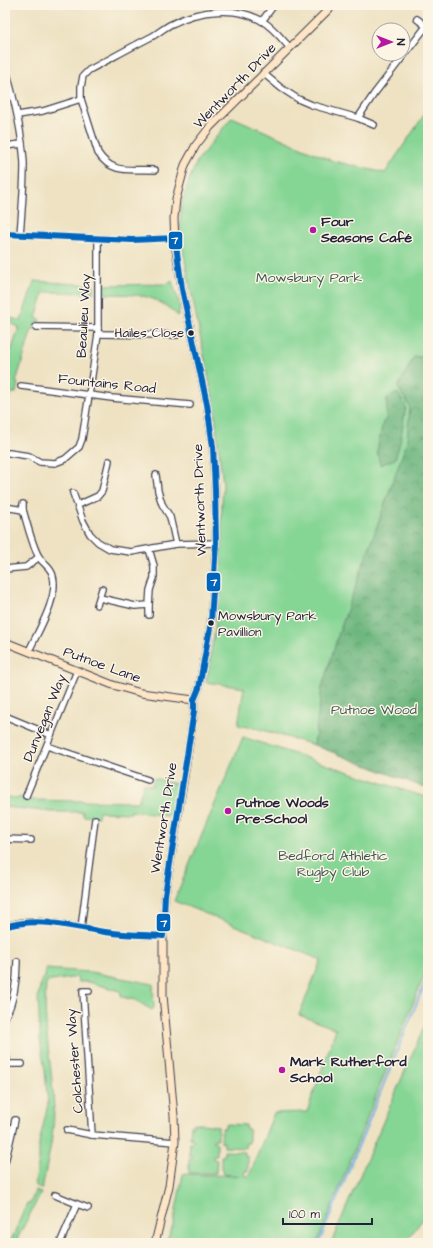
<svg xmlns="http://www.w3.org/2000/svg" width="433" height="1248" font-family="'Architects Daughter',sans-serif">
	<defs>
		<pattern id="forest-crowns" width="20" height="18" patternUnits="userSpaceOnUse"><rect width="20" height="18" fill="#6cb67e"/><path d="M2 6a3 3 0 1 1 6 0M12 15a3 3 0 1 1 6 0" fill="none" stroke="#589468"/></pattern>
	</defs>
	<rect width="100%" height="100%" fill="#fcf5e5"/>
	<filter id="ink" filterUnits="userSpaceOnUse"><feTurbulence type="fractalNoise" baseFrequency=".025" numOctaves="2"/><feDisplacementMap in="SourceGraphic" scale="8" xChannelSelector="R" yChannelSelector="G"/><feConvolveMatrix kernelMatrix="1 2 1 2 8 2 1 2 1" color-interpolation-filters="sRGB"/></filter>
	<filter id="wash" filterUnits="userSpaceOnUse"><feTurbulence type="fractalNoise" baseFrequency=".012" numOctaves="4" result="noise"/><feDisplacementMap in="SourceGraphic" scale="16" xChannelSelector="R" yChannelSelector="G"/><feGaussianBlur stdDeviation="0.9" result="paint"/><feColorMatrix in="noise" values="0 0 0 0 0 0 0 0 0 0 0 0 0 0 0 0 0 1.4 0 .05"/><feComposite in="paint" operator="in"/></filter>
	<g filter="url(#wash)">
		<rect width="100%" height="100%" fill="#eee2c2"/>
		<g fill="#85d594" stroke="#547c68">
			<polygon points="428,109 428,357 414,357 398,387 410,407 407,442 338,636 322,687 314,745 259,729 238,725 244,688 206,682 215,628 223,484 213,400 180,236 181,205 188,183 197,161 232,117 333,161 385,173"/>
			<polygon points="34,281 93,285 93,293 44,292 36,318 40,319 39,322 35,323 35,329 32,329 16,382 18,383 16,393 11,393 5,411 5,370 19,327 10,323 12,318 21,321"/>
			<path d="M 172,281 L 180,306 L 178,316 C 153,292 137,295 104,294 L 104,285 L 167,284 Z"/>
			<polygon points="243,737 428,798 428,966 317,1243 166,1243 173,1225 183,1174 239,1176 223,1174 224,1170 221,1170 221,1156 224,1156 224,1151 245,1152 245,1157 248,1157 248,1171 245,1171 244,1176 249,1176 274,1113 307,1112 336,1029 299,1015 321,960 174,901"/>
			<polygon points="154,778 179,785 174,817 131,811 131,813 99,812 98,817 83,816 83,812 53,812 5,807 5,796 18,799 19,797 29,800 138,802 144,783 152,786"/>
			<path d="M 46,969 L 90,972 L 153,984 L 154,1008 L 152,1010 L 135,1000 L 122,997 L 120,991 L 88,982 L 78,982 L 77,977 L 46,982 C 42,1025 53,1068 54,1110 C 54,1136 47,1164 42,1189 L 38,1188 L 35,1184 L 39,1159 L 39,1143 L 48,1104 L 45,1071 L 40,1040 L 38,996 L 42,978 L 45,977 Z"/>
			<polygon points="428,1017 428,1212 405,1243 331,1243"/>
			<polygon points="194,1123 218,1126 218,1139 214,1139 214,1142 217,1143 217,1156 213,1156 213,1159 217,1160 216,1173 189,1173 189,1159 192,1159 192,1156 189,1155 190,1142 193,1142 193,1139 190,1138 191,1125 194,1125"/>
			<polygon points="225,1124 246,1125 246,1129 249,1129 249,1143 246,1143 245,1148 224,1147 224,1142 221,1142 222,1128 225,1128"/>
			<polygon points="35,1191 41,1193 15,1243 10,1243 27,1203 30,1204"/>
		</g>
		<g fill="url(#forest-crowns)" stroke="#476c5c">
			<polygon points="414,357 428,357 428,789 314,745 322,687 338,636 407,442 410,407 398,387"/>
			<polygon points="398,393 406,407 400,442 395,459 380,465 377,451 383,422 386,419 387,398"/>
		</g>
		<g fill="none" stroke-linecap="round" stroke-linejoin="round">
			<polyline stroke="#68b3e1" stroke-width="2" points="319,1243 428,975"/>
		</g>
	</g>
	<g filter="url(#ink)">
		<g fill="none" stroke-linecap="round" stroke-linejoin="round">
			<defs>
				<g id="street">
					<polyline points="417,19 426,26"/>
					<polyline points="262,21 274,5"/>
					<path d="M 5,66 C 14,98 22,130 24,163 C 24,187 22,211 20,234"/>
					<polyline points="263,73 281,88 298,99 312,105 358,118 374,94 428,24"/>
					<polyline points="18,115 43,111 81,99"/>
					<polyline points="358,118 374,125"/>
					<polyline points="5,146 22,144"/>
					<path d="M 155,170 C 132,168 113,176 98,153 L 81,99 L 81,87 L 83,76 L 89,70 C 110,59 131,47 153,36 C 160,32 166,26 174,23 C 199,10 236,6 262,21 C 273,27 281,38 290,48"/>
					<polyline points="5,234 132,240 175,238"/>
					<polyline points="36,327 98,328"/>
					<polyline points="98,334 177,335"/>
					<polyline points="21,386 112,398 190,405"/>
					<polyline points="9,453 29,456 40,462 55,463 65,459 79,447 82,439 89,395 98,334 98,238"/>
					<polyline points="156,475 158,491 162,504 170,517 176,544"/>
					<polyline points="73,493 83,521 90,534 98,542 110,549 131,552 176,544 216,543"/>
					<polyline points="23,504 23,510"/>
					<polyline points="78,505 98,496 102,491 109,461"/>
					<path d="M 5,507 L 23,510 C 27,523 32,545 39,557 C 43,564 51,567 53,576 C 59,597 38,631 29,651"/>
					<polyline points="5,569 26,567 39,557"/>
					<polyline points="100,598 135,606 149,605 150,590 154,578 154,566 149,549"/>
					<polyline points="97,605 102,589"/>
					<polyline points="149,605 149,615"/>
					<polyline points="5,716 51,735"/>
					<polyline points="47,746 148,780"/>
					<polyline points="26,796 77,671"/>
					<polyline points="5,839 31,840"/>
					<path d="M 5,927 C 33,914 75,928 105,932 C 124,935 143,935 163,936"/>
					<polyline points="81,928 95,819"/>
					<polyline points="89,991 83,991 92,1135 175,1142"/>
					<path d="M 5,1017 C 14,1003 17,978 17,961"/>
					<polyline points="5,1042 7,1064 22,1064"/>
					<polyline points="67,1130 92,1135"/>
					<polyline points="5,1162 15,1120"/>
					<polyline points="55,1195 77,1204 60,1243"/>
					<polyline points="77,1204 88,1208"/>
				</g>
				<g id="secondary">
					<polyline points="5,642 113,685 141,693 194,700"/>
					<polyline points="155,1243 169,1186 175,1142 174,1116 163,995 163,936 165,895 184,777 194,711 194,700 199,688 211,622 216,543 215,489 213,447 207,404 182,289 175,244 174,218 176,199 185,165 196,145 210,127 333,5"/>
				</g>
			</defs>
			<use href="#street" stroke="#413f4f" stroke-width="8"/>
			<use href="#secondary" stroke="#413f4f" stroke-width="9"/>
			<use href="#street" stroke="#fff" stroke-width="5.5"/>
			<use href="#secondary" stroke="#fde5c5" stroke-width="7"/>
			<defs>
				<path id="bus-1" d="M 5,234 L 132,240 L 175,238 L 182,289 L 207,404 L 213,447 L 215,489 L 216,543 L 211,622 L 199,688 L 194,700 L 194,711 L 165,895 L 163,936 C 144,935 124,935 105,932 C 71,927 38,916 5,927"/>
			</defs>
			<use href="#bus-1" stroke="#fcf5e5" stroke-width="9"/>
			<use href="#bus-1" stroke="#0065bd" stroke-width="6"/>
		</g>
	</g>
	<g fill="#b5179e" stroke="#fcf5e5" stroke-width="1.5">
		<circle cx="313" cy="230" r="4"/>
		<circle cx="228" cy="811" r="4"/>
		<circle cx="282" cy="1070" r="4"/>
	</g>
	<g fill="#22223b" stroke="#fcf5e5" stroke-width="1.5">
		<circle cx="191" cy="333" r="3.5"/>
		<circle cx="211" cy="623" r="3.5"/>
	</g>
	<g text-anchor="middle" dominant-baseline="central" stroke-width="3" stroke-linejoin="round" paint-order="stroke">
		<g font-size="13" fill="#22223b" stroke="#fcf5e5" text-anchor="end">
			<text x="184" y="333">Hailes Close</text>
			<text x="218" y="616" text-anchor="start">Mowsbury Park<tspan x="218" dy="16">Pavillion</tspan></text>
		</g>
		<g font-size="14" fill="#22223b" stroke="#fcf5e5">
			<text transform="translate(235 86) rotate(-46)">Wentworth Drive</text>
			<text transform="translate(84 316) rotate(-87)">Beaulieu Way</text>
			<text transform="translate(107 384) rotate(6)">Fountains Road</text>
			<text transform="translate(200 500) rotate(-92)">Wentworth Drive</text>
			<text transform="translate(102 665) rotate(20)">Putnoe Lane</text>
			<text transform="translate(45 718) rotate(-68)">Dunvegan Way</text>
			<text transform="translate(164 818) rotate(-81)">Wentworth Drive</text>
			<text transform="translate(75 1061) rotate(-94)">Colchester Way</text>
		</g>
		<g font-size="14" font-weight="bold" fill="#22223b" stroke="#fcf5e5" text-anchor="start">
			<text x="321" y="222">Four<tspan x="321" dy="16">Seasons Café</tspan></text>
			<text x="236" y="803">Putnoe Woods<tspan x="236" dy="16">Pre-School</tspan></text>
			<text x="290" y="1062">Mark Rutherford<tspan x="290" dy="16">School</tspan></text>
		</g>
		<g font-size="14" fill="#405856" stroke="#fcf5e5">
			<text x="309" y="278">Mowsbury Park</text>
			<text x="374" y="710">Putnoe Wood</text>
			<text x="333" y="856">Bedford Athletic<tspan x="333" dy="16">Rugby Club</tspan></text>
		</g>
	</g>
	<g stroke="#fcf5e5" stroke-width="1.5">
		<rect x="168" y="231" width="15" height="19" rx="4" fill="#0065bd"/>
		<rect x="206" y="572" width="15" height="20" rx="4" fill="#0065bd"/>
		<rect x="156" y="913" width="15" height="19" rx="4" fill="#0065bd"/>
	</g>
	<g font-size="11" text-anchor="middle" font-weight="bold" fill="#fff">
		<text x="175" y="244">7</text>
		<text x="214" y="586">7</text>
		<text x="164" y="927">7</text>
	</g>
	<rect width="433" height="1248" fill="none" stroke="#fcf5e5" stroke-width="20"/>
	<g transform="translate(391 42) rotate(90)"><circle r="19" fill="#fcf5e5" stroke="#a5a1a1"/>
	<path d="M0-3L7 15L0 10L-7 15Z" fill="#b5179e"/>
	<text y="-6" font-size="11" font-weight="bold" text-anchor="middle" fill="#22223b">N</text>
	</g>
	<path d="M283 1218v6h89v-6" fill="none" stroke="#22223b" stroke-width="2"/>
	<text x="289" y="1218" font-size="12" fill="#22223b" stroke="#fcf5e5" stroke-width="3" paint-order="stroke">100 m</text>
</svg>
